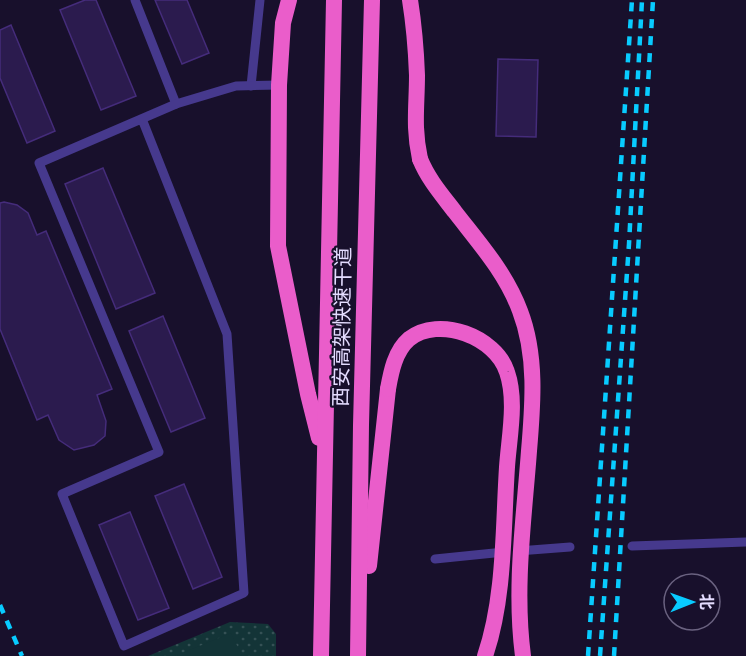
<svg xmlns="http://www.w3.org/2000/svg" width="746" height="656" font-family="'Source Sans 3','Noto Sans SC',sans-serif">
	<defs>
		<pattern id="grass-dots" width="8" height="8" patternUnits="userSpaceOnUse" patternTransform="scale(1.5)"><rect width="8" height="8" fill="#133437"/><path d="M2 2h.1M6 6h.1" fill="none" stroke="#355155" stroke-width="1.8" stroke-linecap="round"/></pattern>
	</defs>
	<rect width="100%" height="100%" fill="#18102c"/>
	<polygon fill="url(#grass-dots)" points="230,622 268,624 276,634 276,656 148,656"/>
	<polygon fill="#133437" points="231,633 242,656 175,656"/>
	<g fill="#2b1b4e" stroke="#452c7b" stroke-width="1.5">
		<polygon points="85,0 96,0 136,96 101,110 60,10"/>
		<polygon points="155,0 187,0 209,53 182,64"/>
		<polygon points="11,25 55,131 27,143 0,78 0,30"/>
		<polygon points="498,59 538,60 536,137 496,136"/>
		<polygon points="103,168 155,293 116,309 65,184"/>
		<polygon points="4,202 17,205 28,213 37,235 46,231 112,389 97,395 106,421 105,436 94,445 74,450 59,440 48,415 37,420 0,329 0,203"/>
		<polygon points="163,316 205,418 171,432 129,331"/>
		<polygon points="184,484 222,577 193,589 155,496"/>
		<polygon points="130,512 169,608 138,620 99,525"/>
	</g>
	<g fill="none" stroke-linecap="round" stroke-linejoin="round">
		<g stroke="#46398d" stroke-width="9">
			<polyline points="135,0 176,104"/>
			<polyline points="251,86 260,0"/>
			<polyline points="142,119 227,334 244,593 124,646 62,494 159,452 39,163 176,104 236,86 279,85"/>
			<polyline points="632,546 746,542"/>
			<polyline points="518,551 570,547"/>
			<polyline points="435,559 504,552"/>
		</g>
		<g stroke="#ea5dca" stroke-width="16">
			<polyline points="289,0 283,23 279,85 278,246 308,394 319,438"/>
			<path d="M 410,0 C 414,25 416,49 417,75 C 417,106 413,127 420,159"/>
			<polyline points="369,566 388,389"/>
			<polyline points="321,656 334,0"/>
			<polyline points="358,656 361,425 372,0"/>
		</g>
		<g stroke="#08cbff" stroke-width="4.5" stroke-dasharray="9 8" stroke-linecap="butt">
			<polyline points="0,605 22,656"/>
			<polyline points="588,656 632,0"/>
			<polyline points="600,656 629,244 642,0"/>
			<polyline points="614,656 653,0"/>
		</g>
		<g stroke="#ea5dca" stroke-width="16">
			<path d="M 420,159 C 428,179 442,195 455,212 C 479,243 506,273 520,311 C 537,355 533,404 529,451 C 524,519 514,588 523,656"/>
			<path d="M 388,389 C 391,372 395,351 409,339 C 439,315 496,337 507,372 C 517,401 509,437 507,467 C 503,528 505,598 485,656"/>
		</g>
	</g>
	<g text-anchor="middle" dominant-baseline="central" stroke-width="4.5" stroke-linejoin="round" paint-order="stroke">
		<g font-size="20" fill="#e4dcff" stroke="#18102c">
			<text transform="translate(343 327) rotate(-89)">西安高架快速干道</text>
		</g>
	</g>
	<g transform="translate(692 602) rotate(89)"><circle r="28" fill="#18102c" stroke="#6a6280" stroke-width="1.5"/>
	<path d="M0-4.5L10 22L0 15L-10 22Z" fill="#08cbff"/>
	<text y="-9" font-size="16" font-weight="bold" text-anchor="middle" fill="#e4dcff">北</text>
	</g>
</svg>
